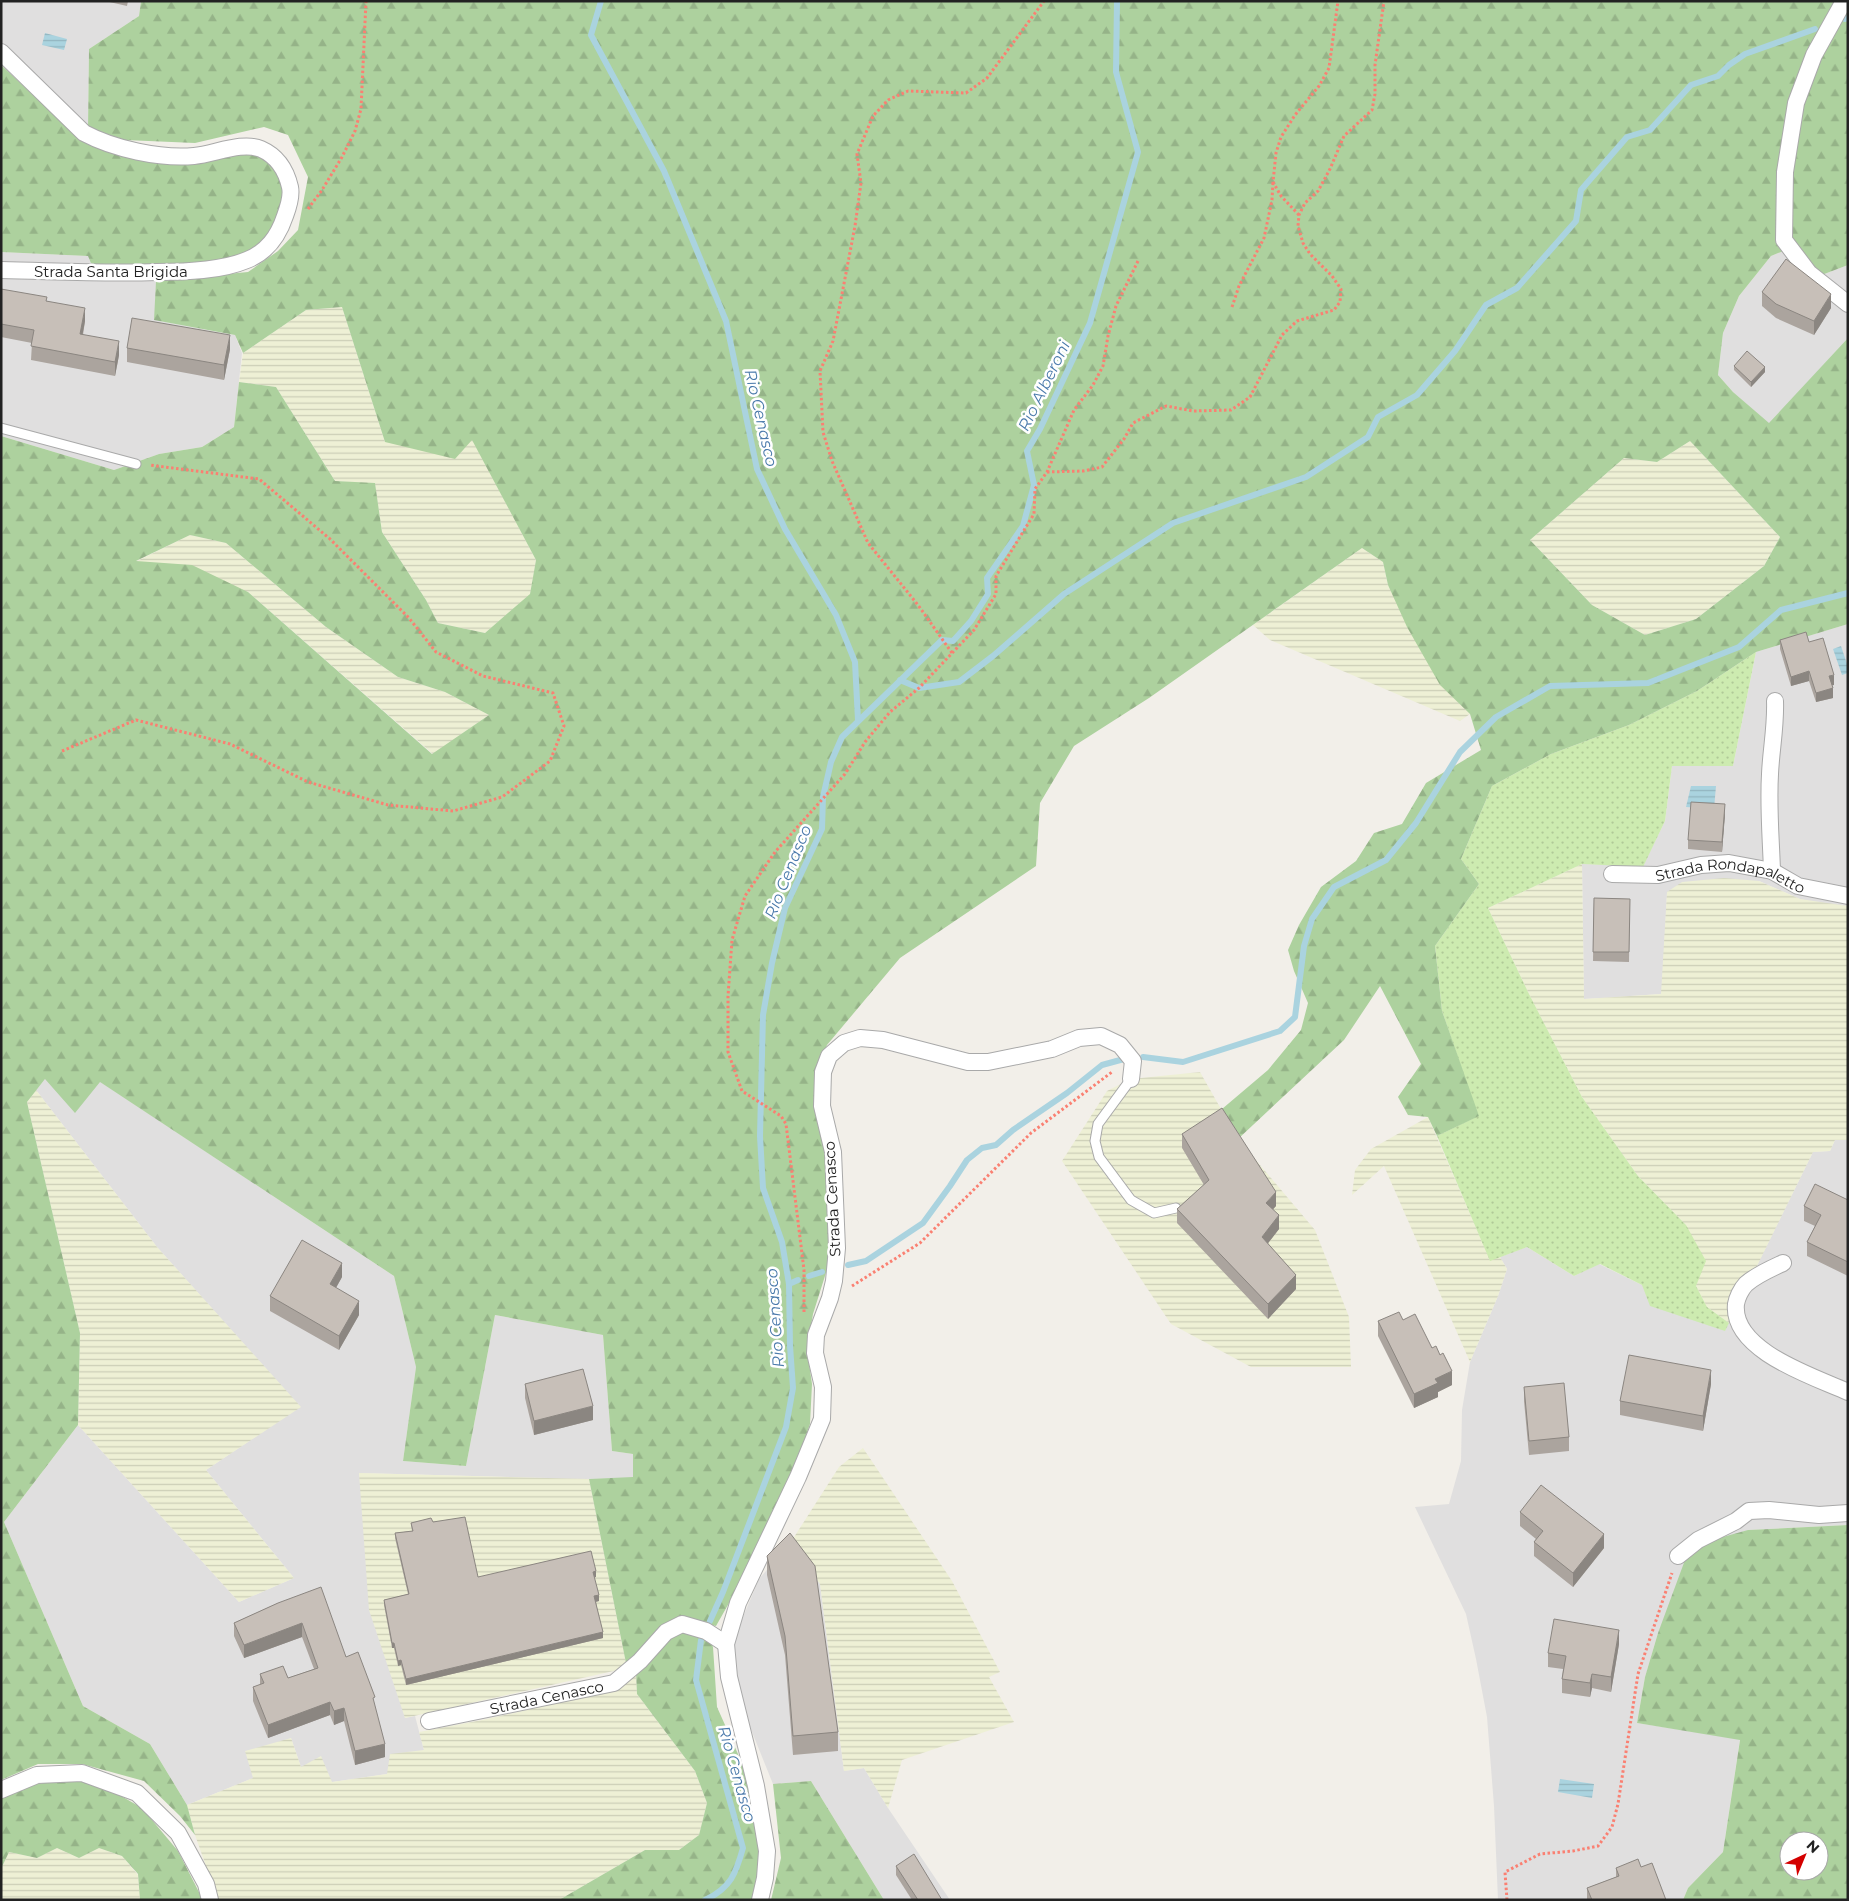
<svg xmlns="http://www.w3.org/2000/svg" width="1849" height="1901" font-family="Montserrat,sans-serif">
	<defs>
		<pattern id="farmland-rules" width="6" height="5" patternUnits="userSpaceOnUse" patternTransform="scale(1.25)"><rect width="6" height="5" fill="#eef0d5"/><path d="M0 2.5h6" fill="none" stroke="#ccceb7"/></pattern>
		<pattern id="grass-dots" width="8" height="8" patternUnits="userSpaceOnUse" patternTransform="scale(1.25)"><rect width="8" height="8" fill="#cdebb0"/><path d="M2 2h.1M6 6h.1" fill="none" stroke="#b0c997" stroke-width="1.8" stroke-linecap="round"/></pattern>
		<pattern id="forest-firs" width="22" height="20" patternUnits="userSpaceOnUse" patternTransform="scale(1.25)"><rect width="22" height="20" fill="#add19e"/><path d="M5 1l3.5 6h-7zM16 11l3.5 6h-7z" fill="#95b388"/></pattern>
		<pattern id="water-rules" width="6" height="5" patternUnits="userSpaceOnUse" patternTransform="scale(1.25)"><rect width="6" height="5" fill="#aad3df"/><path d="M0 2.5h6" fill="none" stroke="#92b5bf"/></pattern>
	</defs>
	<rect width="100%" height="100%" fill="#f2efe9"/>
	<g fill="#e0dfdf">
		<polygon points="1,1 141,1 139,16 89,49 88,128 81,139 1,65"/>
		<polygon points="1798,245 1819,276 1848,265 1848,338 1769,424 1733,392 1718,375 1723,333 1739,296 1771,256"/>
		<polygon points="1,252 89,256 154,268 156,281 155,320 235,335 242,353 234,427 202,447 159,454 114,470 1,436"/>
		<polygon points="1848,624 1848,910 1800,899 1759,881 1667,893 1662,994 1584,999 1582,864 1643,866 1665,821 1672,766 1733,766 1756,652"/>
		<polygon points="45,1079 99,1081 394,1276 416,1367 403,1461 466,1466 495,1315 603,1335 612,1451 633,1454 633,1478 589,1479 359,1473 405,1718 415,1716 424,1750 387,1774 332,1782 301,1767 291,1738 253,1778 187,1805 150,1744 83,1706 4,1522 78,1425 239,1602 294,1578 206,1470 300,1407 157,1247 36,1090"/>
		<polygon points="1835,1140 1848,1140 1848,1525 1748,1530 1658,1633 1645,1677 1637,1723 1740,1739 1723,1852 1688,1888 1683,1900 1498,1900 1494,1806 1487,1717 1476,1659 1466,1614 1415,1507 1449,1504 1461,1461 1462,1410 1470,1362 1498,1296 1507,1269 1500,1257 1527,1247 1574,1276 1599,1264 1642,1285 1725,1330 1813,1152 1830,1151"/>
		<polygon points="789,1545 820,1584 844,1771 864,1768 888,1808 950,1900 884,1900 811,1781 773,1784 740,1702 732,1643 759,1579"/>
	</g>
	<g fill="url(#farmland-rules)">
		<polygon points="342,307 385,442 472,439 536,560 530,595 485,633 438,623 426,600 382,532 375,484 335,481 276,387 239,382 243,353 306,310"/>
		<polygon points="1690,441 1780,537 1764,566 1696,619 1645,635 1592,605 1530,540 1624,458 1657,462"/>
		<polygon points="190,535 226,543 326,627 398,677 445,692 489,715 433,754 248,592 135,562"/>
		<polygon points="1362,548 1383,562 1388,585 1440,684 1470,714 1460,721 1270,640 1253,625"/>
		<polygon points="1582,864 1584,999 1661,994 1667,892 1682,882 1724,878 1759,881 1800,899 1848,906 1848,1140 1835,1140 1830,1151 1813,1152 1729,1323 1707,1307 1696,1286 1686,1225 1638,1176 1582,1097 1528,992 1488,908"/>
		<polygon points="1200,1072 1238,1139 1315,1230 1349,1317 1351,1367 1251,1367 1171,1324 1062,1161 1107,1091 1131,1079"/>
		<polygon points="36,1090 157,1247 301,1407 206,1470 294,1578 239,1602 78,1425 80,1333 27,1102"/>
		<polygon points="1428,1117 1490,1260 1500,1257 1507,1269 1498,1296 1470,1362 1384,1166 1352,1195 1355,1170 1371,1149"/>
		<polygon points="863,1448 952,1581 1000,1672 989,1677 1014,1722 902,1760 888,1808 864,1768 844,1771 820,1584 789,1545 839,1467"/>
		<polygon points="359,1473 589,1479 627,1668 405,1718 369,1610"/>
		<polygon points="636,1672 637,1694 695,1771 707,1803 699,1835 679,1850 645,1850 559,1900 218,1900 195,1835 187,1805 253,1778 245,1751 291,1738 301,1767 321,1756 332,1782 387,1774 390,1754 424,1750 419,1732 482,1720 615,1690"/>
		<polygon points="57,1848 79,1858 99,1848 122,1856 138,1875 140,1900 2,1900 1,1869 9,1852 37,1858"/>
	</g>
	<polygon fill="url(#grass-dots)" points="1756,652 1733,766 1672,766 1665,821 1643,867 1582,864 1488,908 1528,992 1582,1097 1638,1176 1686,1225 1706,1261 1696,1286 1707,1307 1729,1323 1725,1331 1650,1306 1642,1285 1600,1264 1574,1276 1527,1247 1490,1261 1437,1136 1478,1116 1442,1011 1435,946 1479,884 1461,859 1492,786 1551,754 1629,725 1697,691"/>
	<g fill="url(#forest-firs)" fill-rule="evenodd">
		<path d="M 141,1 L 1848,1 L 1848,265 L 1819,276 L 1798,245 L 1771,256 L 1739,296 L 1723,333 L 1718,375 L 1733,392 L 1769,423 L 1848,338 L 1848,624 L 1756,652 L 1697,691 L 1629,725 L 1551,754 L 1492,786 L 1461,859 L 1479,884 L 1435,946 L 1442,1011 L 1479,1116 L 1437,1136 L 1428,1117 L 1408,1115 L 1398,1097 L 1421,1064 L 1380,986 L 1344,1040 L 1238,1139 L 1222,1109 L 1268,1070 L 1301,1030 L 1308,1003 L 1294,971 L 1288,950 L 1299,925 L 1321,887 L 1356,861 L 1374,833 L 1402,824 L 1426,783 L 1481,750 L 1470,714 L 1440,685 L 1407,627 L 1388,585 L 1383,562 L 1362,548 L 1149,698 L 1074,746 L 1040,803 L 1036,866 L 900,958 L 827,1045 L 817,1070 L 827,1151 L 830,1260 L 813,1314 L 807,1349 L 812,1384 L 810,1424 L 795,1467 L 733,1596 L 716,1626 L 681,1619 L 627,1668 L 589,1479 L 633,1477 L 633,1454 L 612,1451 L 603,1335 L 495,1315 L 466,1466 L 403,1461 L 416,1367 L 394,1276 L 100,1082 L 75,1113 L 45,1079 L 27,1102 L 80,1333 L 78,1425 L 4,1522 L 83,1706 L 150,1744 L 187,1805 L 195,1835 L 180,1816 L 144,1781 L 82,1764 L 38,1764 L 1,1780 L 1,436 L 114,470 L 159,454 L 202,447 L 234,427 L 239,382 L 276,387 L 335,481 L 375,483 L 382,532 L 426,600 L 438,623 L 485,633 L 530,594 L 536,560 L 472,440 L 455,459 L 385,442 L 342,307 L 306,310 L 243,353 L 235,335 L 154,320 L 156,281 L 248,272 L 278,251 L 298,230 L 308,177 L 288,135 L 264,127 L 195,143 L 125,140 L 88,128 L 89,49 L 139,16 ZM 1690,441 L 1780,537 L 1764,566 L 1696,619 L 1645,635 L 1592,605 L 1530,540 L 1624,458 L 1657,462 ZM 190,535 L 226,543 L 326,627 L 398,677 L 445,692 L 489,715 L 432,754 L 248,592 L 192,565 L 136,561 Z"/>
		<polygon points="1,65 81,139 101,149 250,153 271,162 284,188 281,212 270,237 239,257 183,268 93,268 88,256 1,252"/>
		<path d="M 1848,1525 L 1848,1900 L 1683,1900 L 1688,1888 L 1723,1852 L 1740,1740 L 1637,1723 L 1645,1677 L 1658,1633 L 1685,1560 L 1712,1540 L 1748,1530 ZM 1789,1841 L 1819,1841 L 1819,1871 L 1789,1871 Z"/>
		<polygon points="683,1631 710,1641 713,1647 717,1707 742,1763 761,1847 761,1873 752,1900 559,1900 645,1850 679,1850 699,1835 707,1803 695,1771 637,1694 636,1672 669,1639"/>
		<polygon points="68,1779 102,1785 142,1808 178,1851 203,1900 140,1900 138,1874 122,1856 99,1848 79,1858 57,1848 37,1858 9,1852 1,1869 1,1797 25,1786"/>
		<polygon points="811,1781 884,1900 771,1900 781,1858 773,1784"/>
	</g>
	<g fill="url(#water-rules)">
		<polygon points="45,33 67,39 64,50 42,45"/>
		<polygon points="1841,646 1848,667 1848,673 1842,675 1833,649"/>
		<polygon points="1691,786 1716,786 1714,809 1686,807"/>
		<polygon points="1560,1779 1594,1784 1592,1798 1558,1792"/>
	</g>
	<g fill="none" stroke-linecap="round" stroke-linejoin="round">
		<g stroke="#aad3df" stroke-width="6">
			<polyline points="601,1 591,35 664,171 726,321 757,469 785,529 836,615 855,662 858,720"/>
			<polyline points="1845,19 1848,18"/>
			<polyline points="900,680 919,688 959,682 993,656 1064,594 1173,523 1306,477 1368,437 1378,417 1417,395 1455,351 1486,305 1517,288 1576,221 1581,190 1627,137 1650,130 1691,85 1718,76 1729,65 1745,54 1815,29"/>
			<polyline points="1143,1057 1183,1062 1280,1031 1295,1017 1304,946 1312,919 1334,887 1386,860 1416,823 1460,752 1496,717 1550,686 1648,683 1739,647 1781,610 1848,593"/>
			<polyline points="848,1265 866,1261 923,1223 950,1186 967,1160 982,1148 996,1145 1013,1130 1067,1093 1102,1065 1124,1059"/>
			<polyline points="809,1276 822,1272"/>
			<polyline points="789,1284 798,1280"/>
			<polyline points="710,1621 723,1592 786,1427 793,1388 790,1346 789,1284 782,1242 763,1188 760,1136 763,1015 772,963 785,908 822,829 823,797 831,762 842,737 942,640 953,641 971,621 988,594 987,578 1023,526 1034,485 1027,451 1040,429 1090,323 1138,152 1116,72 1117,1"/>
			<path d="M 701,1640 L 696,1680 L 743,1848 C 736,1873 731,1888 705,1900"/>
		</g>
		<defs>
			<g id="service">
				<polyline points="1,428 136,464"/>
				<polyline points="1131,1079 1098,1124 1095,1141 1099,1157 1131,1200 1154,1213 1176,1208"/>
			</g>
			<g id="minor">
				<polyline points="1844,1 1814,55 1796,103 1785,172 1784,240 1809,273 1848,304"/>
				<path d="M 1,52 L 84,133 C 114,149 160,159 194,156 C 215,154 242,141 261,149 C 277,156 286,170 290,187 C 292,196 288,208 285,216 C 278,237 267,252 247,260 C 221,271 185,272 157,272 C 105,274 53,271 1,270"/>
				<path d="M 1772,871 C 1771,839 1768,807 1770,774 C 1771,750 1776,726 1775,701"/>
				<path id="s1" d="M 1612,874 L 1658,875 L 1701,865 L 1729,863 L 1772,871 L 1798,886 L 1848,896"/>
				<path d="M 1783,1263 C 1770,1269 1756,1275 1746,1284 C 1741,1289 1737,1298 1736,1304 C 1731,1351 1815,1377 1848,1392"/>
				<polyline points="1678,1556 1698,1540 1736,1521 1749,1511 1769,1510 1819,1515 1848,1513"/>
				<path id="s2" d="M 429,1721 L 614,1683 L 640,1661 L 666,1632 L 682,1624 L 706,1631 L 726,1644"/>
				<polyline points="1,1790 37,1775 82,1773 137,1793 178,1833 206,1884 210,1900"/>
				<polyline points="760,1900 765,1878 767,1851 756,1786 729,1677 726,1644 738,1603 798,1477 822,1419 823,1387 815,1353 816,1335 830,1298 834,1281 837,1248 833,1152 822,1106 823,1072 829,1056 844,1043 860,1038 883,1040 968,1062 988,1062 1052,1049 1079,1038 1101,1036 1120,1045 1133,1061 1131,1079"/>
			</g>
		</defs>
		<use href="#service" stroke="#a9a9a9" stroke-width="11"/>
		<use href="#minor" stroke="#a9a9a9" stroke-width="18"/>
		<g stroke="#fa8072" stroke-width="3" stroke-dasharray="2.5 2.5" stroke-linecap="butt">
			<polyline points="308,209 322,190 342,157 355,131 361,109 366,1"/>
			<polyline points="1299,215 1281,196 1273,182 1276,153 1281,137 1295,115 1319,86 1329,68 1338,1"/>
			<polyline points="1232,307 1239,286 1264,238 1272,200 1273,182"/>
			<polyline points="1047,472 1083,471 1102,467 1124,439 1133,423 1166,406 1193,411 1231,410 1250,397 1282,335 1297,321 1334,310 1340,302 1341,289 1332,276 1310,254 1303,243 1298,226 1299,215 1305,203 1318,191 1330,169 1344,136 1372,110 1375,94 1375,65 1384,1"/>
			<polyline points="952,653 918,605 868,543 832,461 823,432 820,371 833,341 855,226 861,183 857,154 873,116 888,100 908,91 966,93 987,78 1044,1"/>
			<polyline points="62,751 136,720 230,744 308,782 388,805 453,811 502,797 550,761 564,726 553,693 483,676 436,652 409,618 330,539 259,479 149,465"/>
			<polyline points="852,1286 920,1243 1031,1133 1112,1072"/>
			<polyline points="804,1312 804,1270 786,1124 781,1116 742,1091 728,1052 728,996 732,940 745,896 775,852 845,774 865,742 890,712 919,688 974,630 996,594 996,576 1034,514 1035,489 1047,472 1074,410 1093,385 1103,366 1108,336 1116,306 1138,261"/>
			<polyline points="1507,1900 1505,1872 1540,1854 1573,1851 1598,1846 1612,1827 1618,1804 1638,1674 1672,1573"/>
		</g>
		<use href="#service" stroke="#fff" stroke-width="9"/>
		<use href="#minor" stroke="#fff" stroke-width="16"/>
	</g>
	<g fill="#aba49e">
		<polygon points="105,1 128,1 127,6"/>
		<polygon points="1,289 47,301 85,321 83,335 119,355 115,376 31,360 32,343 1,337"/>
		<polygon points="1762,292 1831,308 1814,335 1776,318 1762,306"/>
		<polygon points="127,348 230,349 224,380 127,362"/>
		<polygon points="1734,366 1765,372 1751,387 1734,370"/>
		<polygon points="1780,640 1809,642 1834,685 1832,685 1833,698 1816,702 1809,681 1791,686 1780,649"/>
		<polygon points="1725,814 1722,852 1688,849 1688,840"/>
		<polygon points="1594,898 1630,899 1629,962 1593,961"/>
		<polygon points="1182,1134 1276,1206 1273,1209 1279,1229 1268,1243 1296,1289 1268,1319 1177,1223 1177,1209 1204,1185 1182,1148"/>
		<polygon points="1848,1200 1848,1276 1807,1256 1807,1242 1815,1226 1804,1221 1804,1206"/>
		<polygon points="342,1277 336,1288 359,1315 339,1350 270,1311 270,1296"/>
		<polygon points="1403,1320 1440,1355 1452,1385 1438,1392 1438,1397 1414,1408 1378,1336 1378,1321"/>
		<polygon points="525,1384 593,1420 534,1435 525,1398"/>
		<polygon points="1711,1384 1703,1431 1620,1415 1620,1401"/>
		<polygon points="1524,1387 1569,1437 1569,1451 1529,1455 1524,1401"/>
		<polygon points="1520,1512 1604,1548 1573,1587 1534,1556 1534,1542 1536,1539 1520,1526"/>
		<polygon points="433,1522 478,1577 596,1577 594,1577 599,1601 596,1602 603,1638 406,1685 401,1665 398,1666 394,1648 392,1648 384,1605 384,1600 408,1594 395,1538 395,1533 412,1531 411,1523"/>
		<polygon points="767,1556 838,1732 838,1751 793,1755 785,1655 767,1575"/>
		<polygon points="278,1603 346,1657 375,1706 385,1757 355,1765 344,1721 334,1725 330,1715 268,1738 253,1701 253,1687 260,1685 260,1674 288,1678 314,1669 302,1637 244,1658 234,1636 234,1623"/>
		<polygon points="1619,1644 1611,1692 1592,1688 1590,1697 1562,1693 1562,1679 1563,1669 1548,1667 1548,1653"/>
		<polygon points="896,1866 942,1900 912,1900 896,1875"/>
		<polygon points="1641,1867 1666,1900 1587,1900 1587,1888 1616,1877 1616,1868"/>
	</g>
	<g fill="#8b8681">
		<polygon points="1831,294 1831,308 1814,335 1814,321"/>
		<polygon points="85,308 85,321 80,348 80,334"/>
		<polygon points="230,335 230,349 224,380 224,365"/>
		<polygon points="119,341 119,355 115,376 115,362"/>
		<polygon points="1765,367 1765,372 1751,387 1751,382"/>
		<polygon points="1809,671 1809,681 1791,686 1791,677"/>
		<polygon points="1834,675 1834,685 1829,686 1829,676"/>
		<polygon points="1833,688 1833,698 1816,702 1816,693"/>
		<polygon points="1725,804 1725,814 1722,852 1722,842"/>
		<polygon points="1276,1192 1276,1206 1266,1217 1266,1203"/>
		<polygon points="1279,1215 1279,1229 1262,1251 1262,1237"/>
		<polygon points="342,1263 342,1277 330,1298 330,1284"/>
		<polygon points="1296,1275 1296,1289 1268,1319 1268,1304"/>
		<polygon points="359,1301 359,1315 339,1350 339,1336"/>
		<polygon points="1711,1370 1711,1384 1703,1431 1703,1416"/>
		<polygon points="1452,1371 1452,1385 1438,1392 1438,1397 1414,1408 1414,1394 1435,1379"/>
		<polygon points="593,1406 593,1420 534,1435 534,1421"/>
		<polygon points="1604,1534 1604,1548 1573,1587 1573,1573"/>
		<polygon points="596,1571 596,1577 593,1578 593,1572"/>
		<polygon points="599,1595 599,1601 594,1602 594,1596"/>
		<polygon points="302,1623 302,1637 244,1658 244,1645"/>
		<polygon points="1619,1630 1619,1644 1611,1692 1611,1677"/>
		<polygon points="603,1632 603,1638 406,1685 406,1679"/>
		<rect x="392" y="1643" width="2" height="5"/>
		<polygon points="401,1660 401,1665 398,1666 398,1661"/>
		<polygon points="1592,1674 1592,1688 1590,1697 1590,1683"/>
		<polygon points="330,1702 330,1715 268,1738 268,1725"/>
		<polygon points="344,1708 344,1721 334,1725 334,1711"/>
		<polygon points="385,1744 385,1757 355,1765 355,1751"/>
	</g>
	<g fill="#c7bfb8" stroke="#8b8681">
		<polygon points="1786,259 1831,294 1814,321 1776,304 1762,292"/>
		<polygon points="1,289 47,297 46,301 85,308 80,334 119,341 115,362 31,346 34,330 1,324"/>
		<polygon points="132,318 230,335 224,365 127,348"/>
		<polygon points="1747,351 1765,367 1751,382 1734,366"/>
		<polygon points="1806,632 1809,642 1823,638 1834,675 1829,676 1833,688 1816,693 1809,671 1791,677 1780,640"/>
		<polygon points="1691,802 1725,804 1722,842 1688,840"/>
		<polygon points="1594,898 1630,899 1629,952 1593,952"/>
		<polygon points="1222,1108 1276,1192 1266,1203 1279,1215 1262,1237 1296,1275 1268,1304 1177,1209 1209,1180 1182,1134"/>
		<polygon points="1815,1184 1848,1200 1848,1262 1807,1242 1821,1215 1804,1206"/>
		<polygon points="302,1240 342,1263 330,1284 359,1301 339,1336 270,1296"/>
		<polygon points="1399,1312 1403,1320 1415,1314 1432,1348 1436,1346 1440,1355 1443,1353 1452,1371 1435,1379 1438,1383 1414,1394 1378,1321"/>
		<polygon points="1629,1355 1711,1370 1703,1416 1620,1401"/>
		<polygon points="583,1369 593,1406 534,1421 525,1384"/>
		<polygon points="1564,1383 1569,1437 1529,1441 1524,1387"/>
		<polygon points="1541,1485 1604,1534 1573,1573 1534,1542 1543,1531 1520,1512"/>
		<polygon points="465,1517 478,1577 591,1551 596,1571 593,1572 599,1595 594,1596 603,1632 406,1679 401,1660 398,1661 394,1643 392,1643 384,1600 409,1594 395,1533 413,1531 411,1523 431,1518 433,1522"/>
		<polygon points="790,1533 815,1566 838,1732 793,1736 785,1636 767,1556"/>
		<polygon points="321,1587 346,1657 358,1652 375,1697 373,1698 385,1744 355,1751 344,1708 334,1711 330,1702 268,1725 253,1687 264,1683 260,1674 283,1666 288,1678 318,1668 302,1623 244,1645 234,1623 278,1603"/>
		<polygon points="1554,1619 1619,1630 1611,1677 1592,1674 1590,1683 1562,1679 1566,1656 1548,1653"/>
		<polygon points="914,1854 942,1900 918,1900 896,1866"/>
		<polygon points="1638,1859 1641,1867 1652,1863 1666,1900 1592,1900 1587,1888 1619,1876 1616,1868"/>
	</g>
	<g text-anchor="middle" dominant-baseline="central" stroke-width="5" stroke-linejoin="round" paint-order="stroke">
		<g font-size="15" fill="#222" stroke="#fff">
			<text x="111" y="271">Strada Santa Brigida</text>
			<text stroke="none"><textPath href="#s1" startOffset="121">Strada Rondapaletto</textPath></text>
			<text transform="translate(832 1199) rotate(-93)">Strada Cenasco</text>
			<text stroke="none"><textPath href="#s2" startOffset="120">Strada Cenasco</textPath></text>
		</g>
		<g font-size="16" font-style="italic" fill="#4a7aab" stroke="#fff">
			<text transform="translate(1044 386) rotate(-64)">Rio Alberoni</text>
			<text transform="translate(761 418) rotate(77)">Rio Cenasco</text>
			<text transform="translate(788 872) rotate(-68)">Rio Cenasco</text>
			<text transform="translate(775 1318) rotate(-94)">Rio Cenasco</text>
			<text transform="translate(737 1774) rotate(74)">Rio Cenasco</text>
		</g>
	</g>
	<rect width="1849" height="1901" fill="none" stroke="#222222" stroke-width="5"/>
	<g transform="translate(1804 1856) rotate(44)"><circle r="24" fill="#ffffff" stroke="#a7a7a7"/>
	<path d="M0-4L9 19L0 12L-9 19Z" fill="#d40000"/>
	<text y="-8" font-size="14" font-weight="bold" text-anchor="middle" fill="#222222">N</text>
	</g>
</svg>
